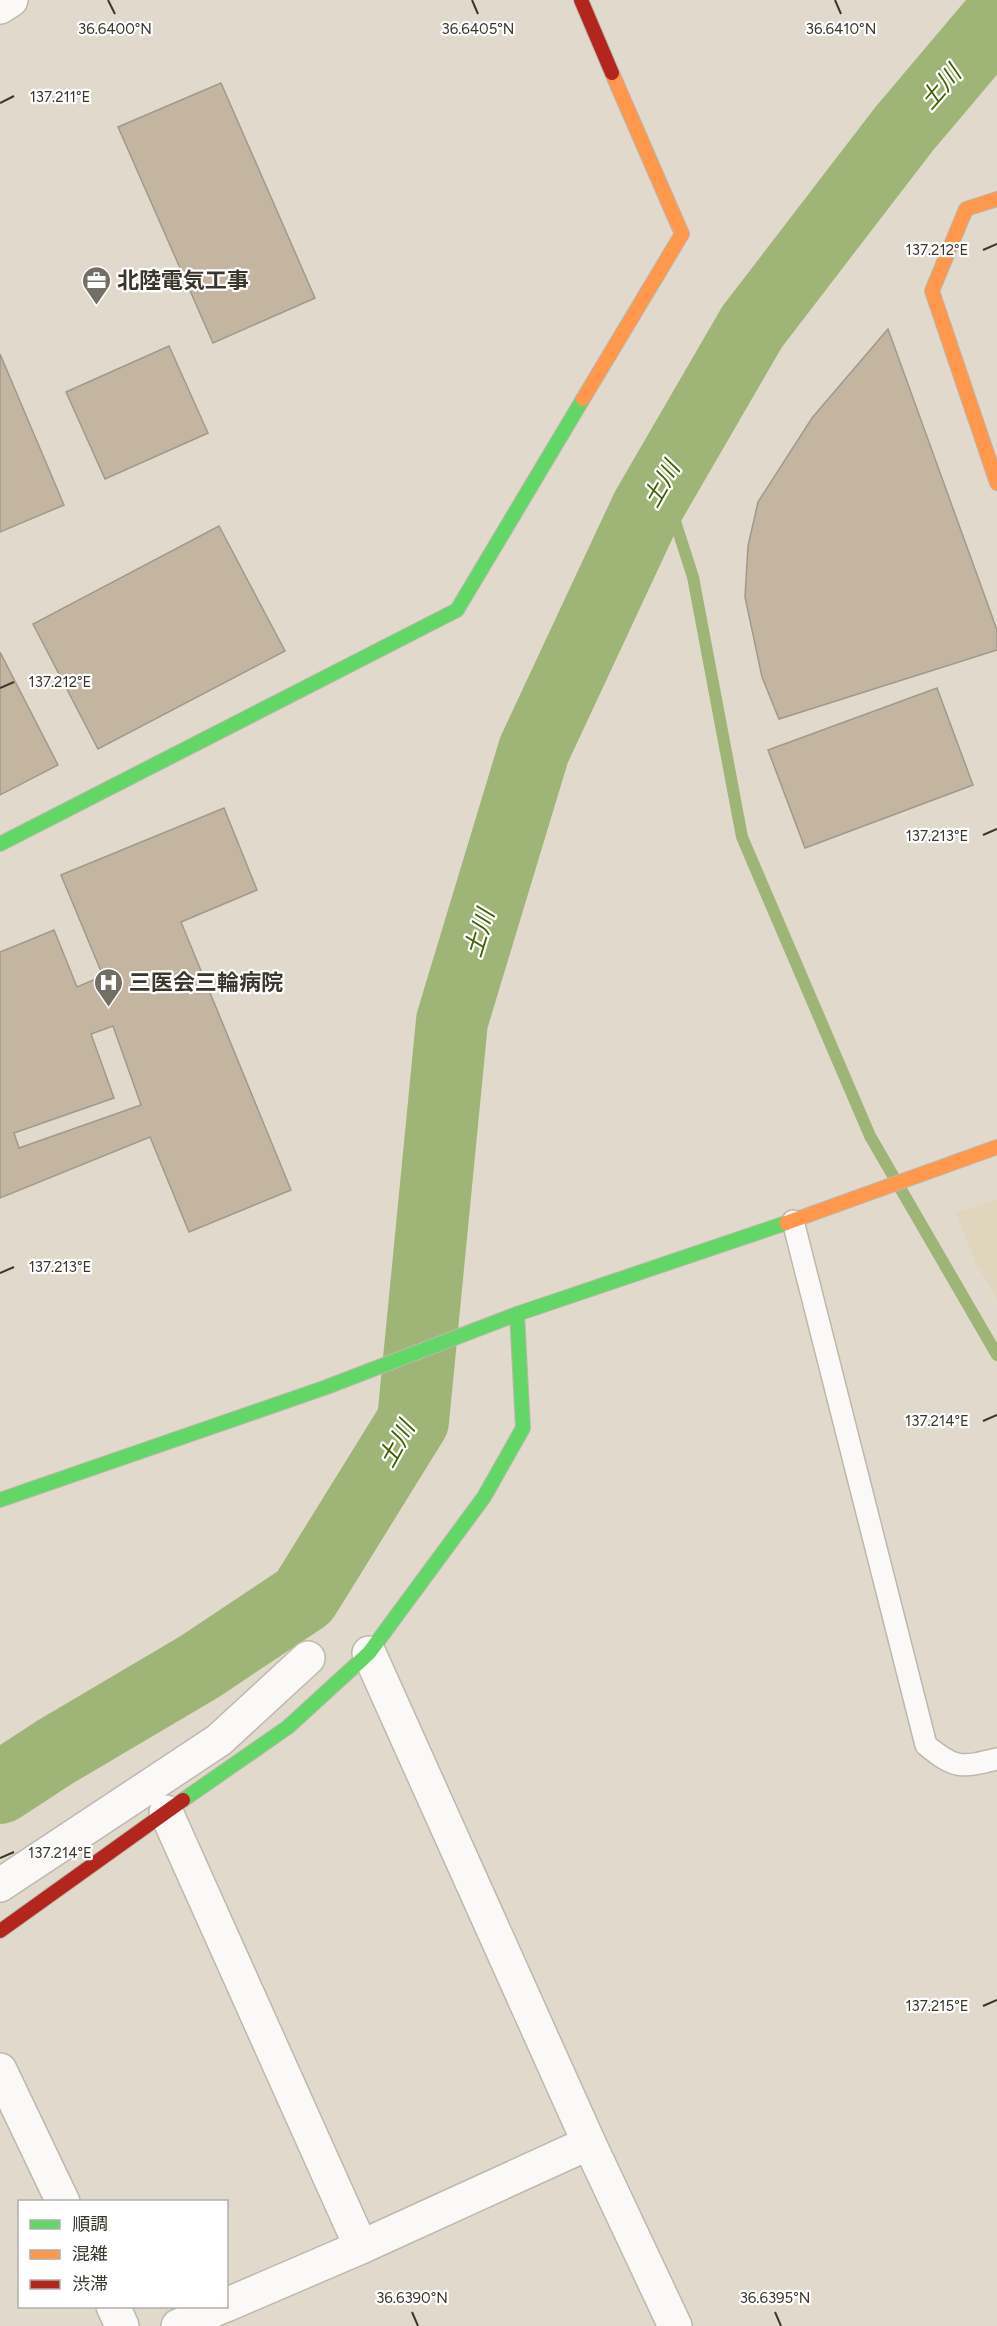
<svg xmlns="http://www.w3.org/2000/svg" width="997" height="2326" font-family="Figtree,'Noto Sans JP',sans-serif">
	<rect width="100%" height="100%" fill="#e1dacc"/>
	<polygon fill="#e0d5bd" points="997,1199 997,1299 976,1263 956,1213"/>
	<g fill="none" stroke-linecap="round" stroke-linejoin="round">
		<polyline stroke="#9fb578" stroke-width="12" points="659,486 674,518 693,577 742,837 870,1136 997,1355"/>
		<polyline stroke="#9fb578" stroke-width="72" points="0,1788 55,1752 199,1667 304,1597 413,1421 452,1021 534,750 647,508 752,327 904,129 997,19"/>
	</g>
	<g fill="#c4b5a1" stroke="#9f998e" stroke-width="1.5" fill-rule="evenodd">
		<polygon points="221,83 315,298 213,343 118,127"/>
		<polygon points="888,329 997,630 997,650 779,719 762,677 745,597 748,546 758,502 812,418"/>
		<polygon points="169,346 208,433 105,479 66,392"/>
		<polygon points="0,354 64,505 0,532"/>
		<polygon points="219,526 285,651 98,749 33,624"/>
		<polygon points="0,652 58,765 0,795"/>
		<polygon points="937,688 973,785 805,848 768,750"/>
		<path d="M 224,808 L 257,890 L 181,922 L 291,1190 L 189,1232 L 150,1137 L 0,1198 L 0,952 L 54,930 L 77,987 L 103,976 L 61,875 ZM 113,1026 L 141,1105 L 19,1148 L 14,1133 L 114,1098 L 91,1034 Z"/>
	</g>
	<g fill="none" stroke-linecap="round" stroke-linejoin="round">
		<defs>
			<path id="lane" d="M 793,1221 L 926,1745 C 955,1769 961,1768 997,1759"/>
			<g id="street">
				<polyline points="0,7 11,0"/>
				<polyline points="369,1653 589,2143 675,2326"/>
				<polyline points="166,1812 361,2247"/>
				<polyline points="0,1885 219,1740 308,1658"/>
				<polyline points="0,2070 63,2202"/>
				<polyline points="226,2305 361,2247 589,2143"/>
				<polyline points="113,2306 122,2326"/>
				<polyline points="178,2326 223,2306"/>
			</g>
			<g id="fast">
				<polyline points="0,844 457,610 583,399"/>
				<polyline points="0,1500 324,1388 517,1314 786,1223"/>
				<polyline points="183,1800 288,1727 369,1653 484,1497 523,1428 517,1314"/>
			</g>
			<g id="slow">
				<polyline points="997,199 966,209 932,291 997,483"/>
				<polyline points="583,399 682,234 612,73"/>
				<polyline points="786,1223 997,1147"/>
			</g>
			<g id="jam">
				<polyline points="581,0 612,73"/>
				<polyline points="0,1931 183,1800"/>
			</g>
		</defs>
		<use href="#lane" stroke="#bdb8ac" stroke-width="24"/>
		<use href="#street" stroke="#bdb8ac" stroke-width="36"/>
		<use href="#fast" stroke="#bdb8ac" stroke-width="16"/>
		<use href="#slow" stroke="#bdb8ac" stroke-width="16"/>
		<use href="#jam" stroke="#bdb8ac" stroke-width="16"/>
		<use href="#lane" stroke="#faf9f7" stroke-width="21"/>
		<use href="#street" stroke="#faf9f7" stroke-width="33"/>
		<use href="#fast" stroke="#63d668" stroke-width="14"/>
		<use href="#slow" stroke="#ff974d" stroke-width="14"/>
		<use href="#jam" stroke="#b3261e" stroke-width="14"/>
	</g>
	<path fill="none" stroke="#3a362c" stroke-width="2" d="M 108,0 L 115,14M 472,0 L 478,14M 835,0 L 841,14M 0,103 L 14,96M 983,250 L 997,244M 0,688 L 14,682M 983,835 L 997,829M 0,1273 L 14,1267M 983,1421 L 997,1415M 0,1858 L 14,1852M 983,2006 L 997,2000M 412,2312 L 418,2326M 775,2312 L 781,2326"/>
	<defs>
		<symbol id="office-pin" viewBox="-11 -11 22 30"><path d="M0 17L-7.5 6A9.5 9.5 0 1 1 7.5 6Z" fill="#746f64" stroke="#fff"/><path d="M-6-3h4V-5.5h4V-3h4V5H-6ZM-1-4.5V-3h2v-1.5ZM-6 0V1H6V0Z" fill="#fff"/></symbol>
		<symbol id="hospital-pin" viewBox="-11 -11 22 30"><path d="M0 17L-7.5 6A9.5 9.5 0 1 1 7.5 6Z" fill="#746f64" stroke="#fff"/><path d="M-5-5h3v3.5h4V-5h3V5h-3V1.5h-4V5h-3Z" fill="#fff"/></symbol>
	</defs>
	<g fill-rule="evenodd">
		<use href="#office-pin" x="80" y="264" width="33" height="45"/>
		<use href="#hospital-pin" x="92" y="966" width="33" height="45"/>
	</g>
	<g text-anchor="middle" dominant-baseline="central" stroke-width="4.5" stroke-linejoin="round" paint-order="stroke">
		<g font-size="22" font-weight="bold" fill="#3a362c" stroke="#fff" text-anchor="start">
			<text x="117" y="280">北陸電気工事</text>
			<text x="129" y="982">三医会三輪病院</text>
		</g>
		<g font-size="24" font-style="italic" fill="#415f00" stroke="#fff">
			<text transform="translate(940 87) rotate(-49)">土川</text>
			<text transform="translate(661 484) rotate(-60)">土川</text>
			<text transform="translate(479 933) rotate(-73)">土川</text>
			<text transform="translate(396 1444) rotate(-61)">土川</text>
		</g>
	</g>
	<g font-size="15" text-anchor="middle" fill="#3a362c" stroke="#fff" stroke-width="4.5" stroke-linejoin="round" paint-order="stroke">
		<text x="478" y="34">36.6405°N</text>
		<text x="115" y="34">36.6400°N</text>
		<text x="841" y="34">36.6410°N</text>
		<text x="60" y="102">137.211°E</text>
		<text x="937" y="255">137.212°E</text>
		<text x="60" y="687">137.212°E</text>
		<text x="937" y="841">137.213°E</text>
		<text x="60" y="1272">137.213°E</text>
		<text x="937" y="1426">137.214°E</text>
		<text x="60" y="1858">137.214°E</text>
		<text x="937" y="2011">137.215°E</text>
		<text x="412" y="2303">36.6390°N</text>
		<text x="775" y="2303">36.6395°N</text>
	</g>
	<rect x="18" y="2200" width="210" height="108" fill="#ffffff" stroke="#b0afab" stroke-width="1.5"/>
	<rect x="30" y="2220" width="30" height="9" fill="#63d668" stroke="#b0afab" stroke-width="1.5"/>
	<text x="72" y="2230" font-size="18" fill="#3a362c">順調</text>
	<rect x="30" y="2250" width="30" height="9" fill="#ff974d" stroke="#b0afab" stroke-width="1.5"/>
	<text x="72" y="2260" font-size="18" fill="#3a362c">混雑</text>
	<rect x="30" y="2280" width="30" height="9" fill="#b3261e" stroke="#b0afab" stroke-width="1.5"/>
	<text x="72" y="2290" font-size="18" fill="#3a362c">渋滞</text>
</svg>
